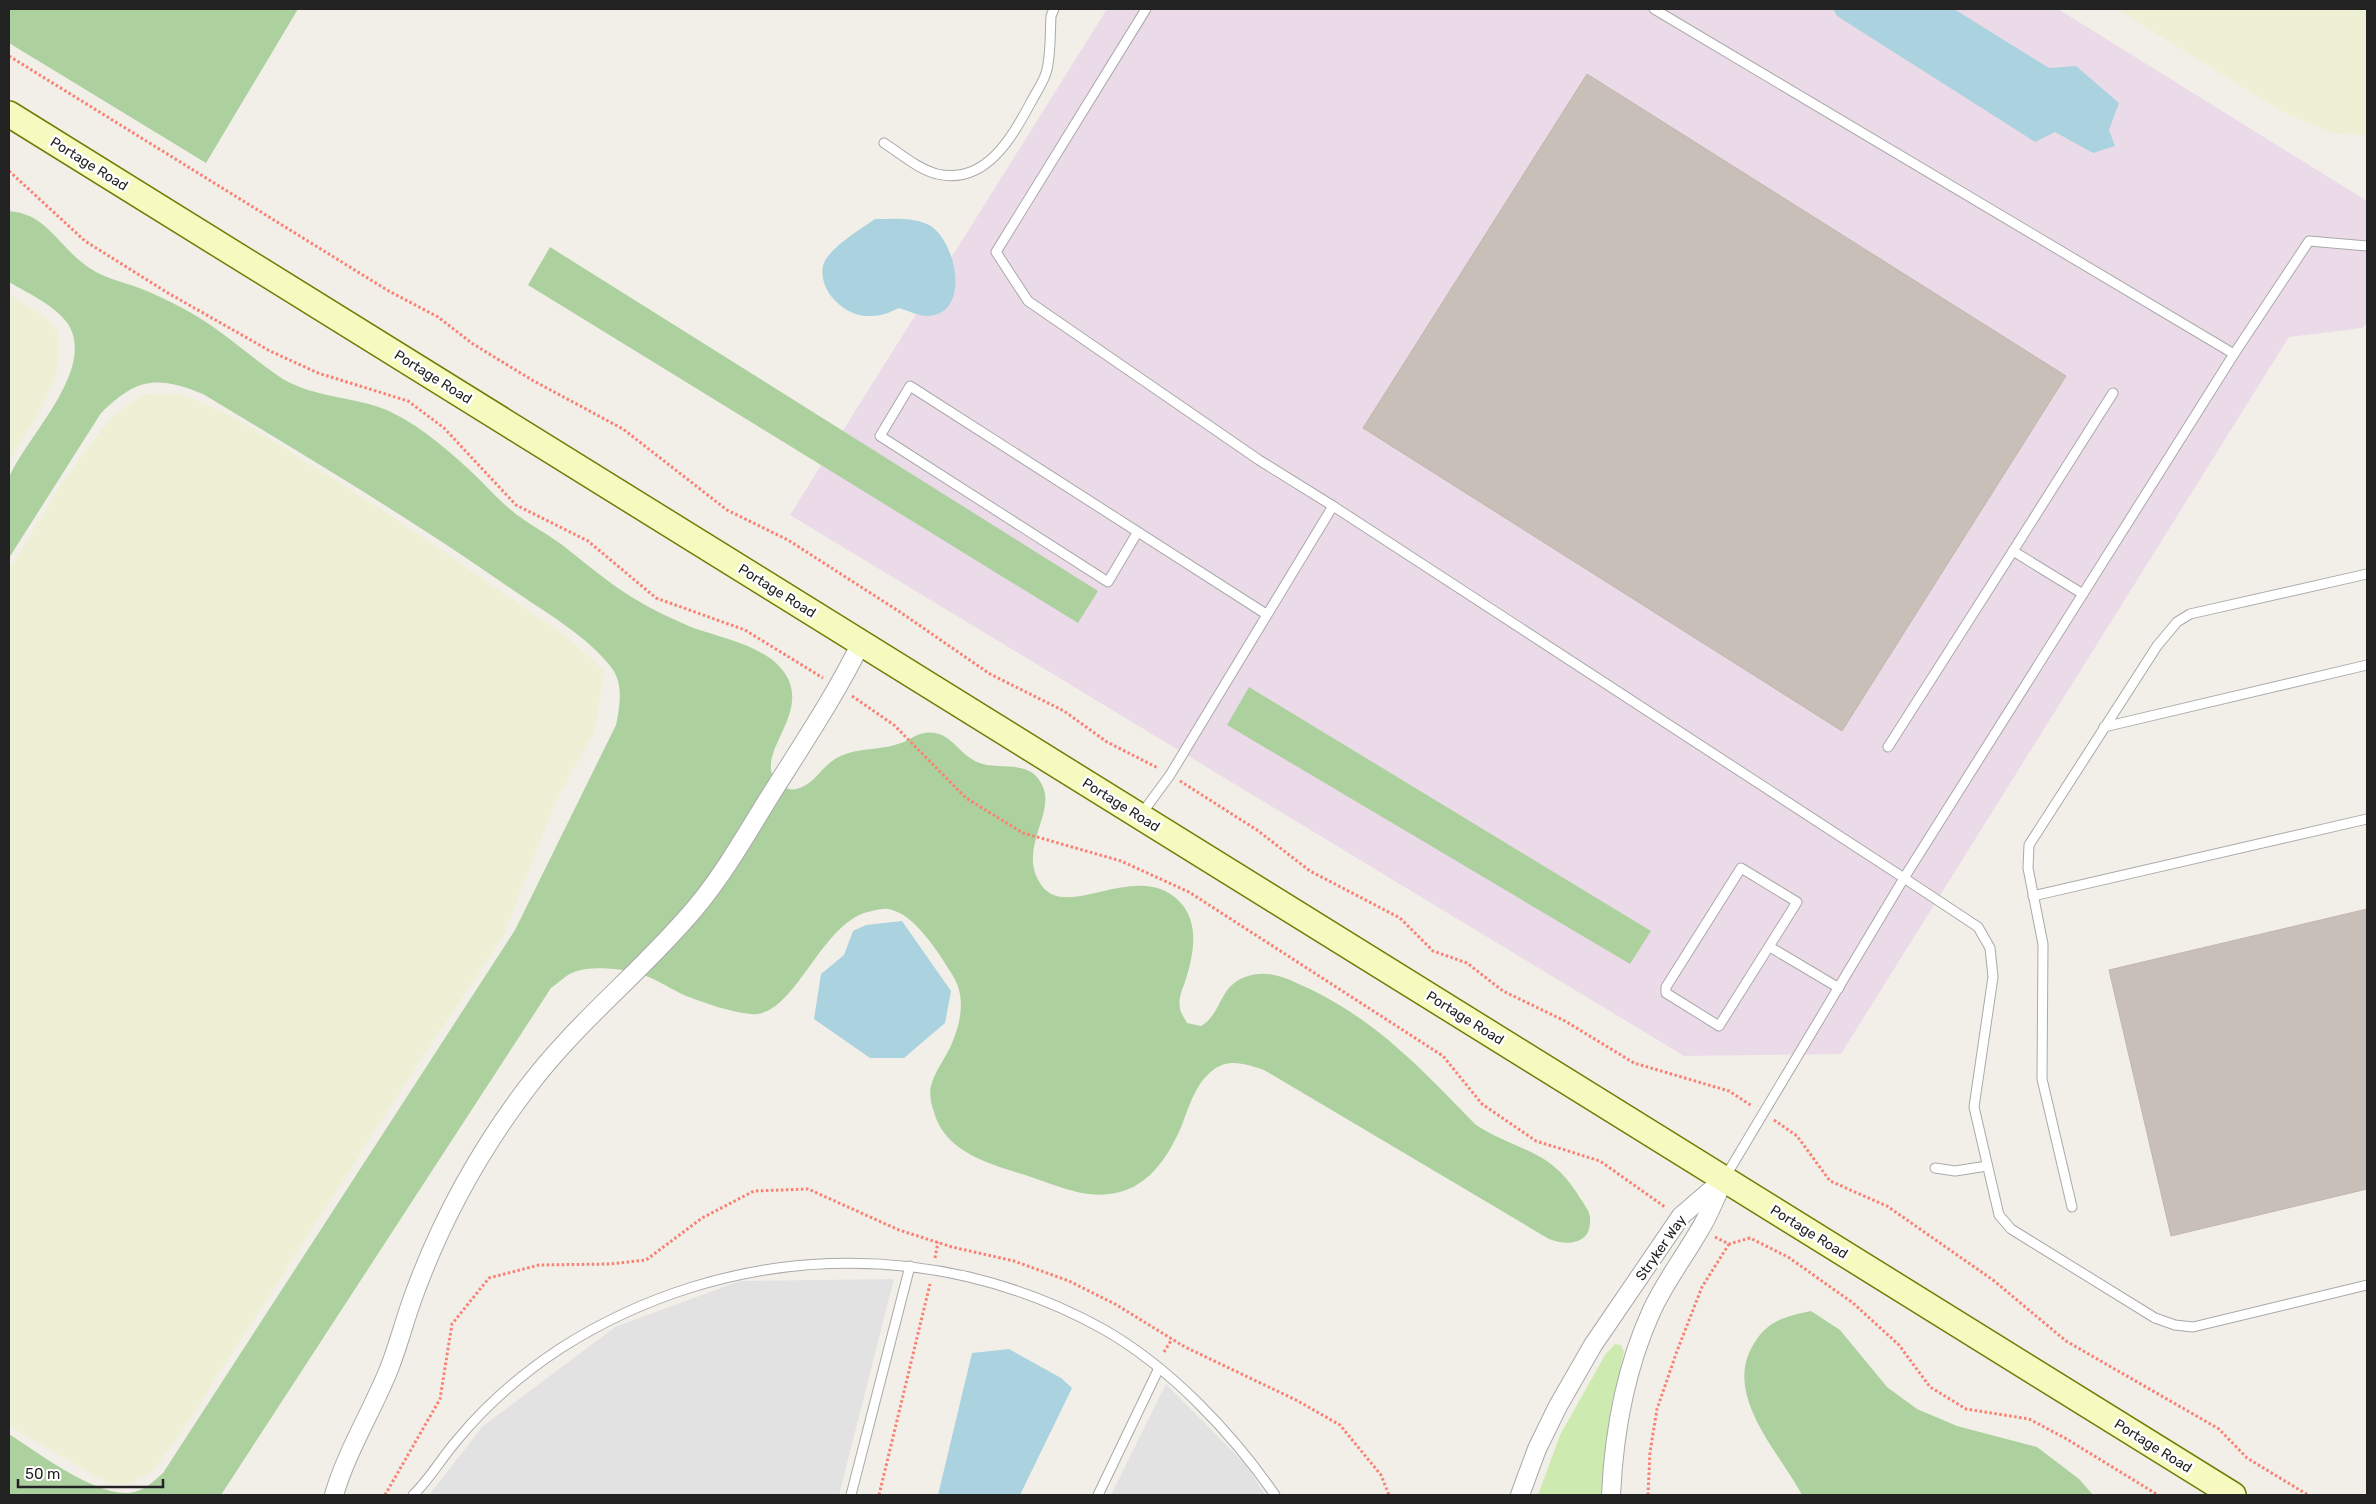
<svg xmlns="http://www.w3.org/2000/svg" width="2376" height="1504" font-family="Rubik,sans-serif">
	<rect width="100%" height="100%" fill="#f2efe9"/>
	<polygon fill="#ebdbe8" points="1107,9 2058,9 2367,201 2367,322 2363,328 2289,337 1841,1054 1684,1056 790,515"/>
	<g fill="#eef0d5">
		<polygon points="2116,9 2367,9 2367,135 2335,134 2283,112"/>
		<polygon points="9,294 48,319 58,332 59,350 56,377 37,416 9,462"/>
		<polygon points="143,394 184,395 236,418 374,504 563,634 604,670 595,731 556,801 504,935 423,1056 185,1427 151,1473 130,1484 109,1484 9,1426 9,570 61,484 111,417"/>
	</g>
	<path fill="#cdebb0" d="M 1615,1344 L 1621,1345 L 1624,1352 C 1612,1400 1605,1446 1604,1495 L 1538,1495 L 1560,1435 L 1605,1355 Z"/>
	<g fill="#add19e">
		<polygon points="9,9 298,9 206,163 9,43"/>
		<path d="M 9,211 C 49,214 59,249 91,269 C 105,278 123,282 139,288 C 155,294 171,302 186,310 C 218,327 247,354 277,375 C 310,399 355,395 391,412 C 424,428 454,455 480,480 C 490,490 500,501 511,510 C 526,523 545,532 561,544 C 584,562 605,580 630,596 C 649,608 670,618 691,627 C 718,637 757,644 778,665 C 822,710 747,755 779,784 C 786,790 794,791 802,787 C 816,781 822,767 835,759 C 854,747 880,751 901,743 C 910,740 916,734 925,733 C 949,729 957,752 975,761 C 998,773 1031,756 1043,787 C 1055,815 1016,851 1042,886 C 1068,921 1137,859 1179,901 C 1201,923 1193,957 1185,982 C 1182,990 1178,999 1180,1008 C 1180,1012 1185,1019 1187,1023 L 1201,1026 C 1223,1013 1218,985 1248,976 C 1271,969 1290,980 1310,989 C 1381,1024 1422,1070 1476,1125 C 1520,1153 1550,1148 1580,1198 C 1584,1204 1590,1212 1590,1218 C 1592,1245 1567,1246 1549,1239 L 1264,1070 C 1251,1066 1236,1060 1222,1065 C 1198,1075 1190,1104 1182,1125 C 1161,1174 1132,1204 1077,1192 C 1061,1188 1046,1182 1031,1177 C 994,1165 945,1154 934,1112 C 931,1104 929,1094 931,1086 C 935,1070 946,1058 952,1043 C 961,1022 966,997 953,976 C 940,955 915,913 888,909 C 884,908 877,910 872,911 C 821,919 795,1019 751,1014 C 730,1012 708,1004 689,997 C 676,992 664,984 651,978 C 632,969 592,964 572,973 C 565,976 557,984 551,988 L 221,1495 L 9,1495 L 9,1434 C 37,1452 102,1501 134,1492 C 146,1489 154,1481 163,1473 L 515,930 L 616,725 C 620,705 624,684 611,667 C 586,635 546,613 513,590 C 413,520 307,457 203,394 C 157,375 136,378 101,413 L 9,558 C 9,543 5,488 9,478 C 25,438 97,370 68,324 C 55,305 27,293 9,282 Z"/>
		<polygon points="550,247 1098,591 1078,623 528,285"/>
		<polygon points="1249,687 1651,931 1630,964 1227,725"/>
		<path d="M 1811,1311 L 1840,1330 L 1887,1387 L 1917,1409 L 1957,1426 L 2037,1447 L 2079,1479 L 2093,1495 L 1802,1495 C 1780,1453 1724,1397 1752,1347 C 1766,1321 1783,1317 1811,1311 Z"/>
	</g>
	<g fill="#e2e2e2">
		<polygon points="894,1279 839,1495 429,1495 483,1426 615,1327 740,1281"/>
		<polygon points="1166,1384 1247,1466 1265,1495 1111,1495"/>
	</g>
	<g fill="#aad3df">
		<polygon points="1833,9 1954,9 2049,68 2076,66 2119,103 2109,130 2115,146 2093,153 2055,132 2035,142 1837,16"/>
		<path d="M 875,219 C 892,219 911,217 927,224 C 956,237 972,313 929,316 C 919,316 908,311 899,308 C 889,313 881,316 870,316 C 845,317 818,291 823,266 C 827,249 861,229 875,219 Z"/>
		<polygon points="902,921 951,991 945,1023 904,1058 870,1058 814,1019 821,974 844,955 853,931 866,925"/>
		<polygon points="1009,1349 1061,1378 1072,1388 1020,1495 938,1495 972,1353"/>
	</g>
	<g fill="#c7bfb8" stroke="#c4b6ab">
		<polygon points="1587,74 2066,376 1842,731 1363,428"/>
		<polygon points="2367,909 2367,1189 2171,1236 2109,970"/>
	</g>
	<g fill="none" stroke-linecap="round" stroke-linejoin="round">
		<defs>
			<g id="lane">
				<polyline points="1654,9 2234,354"/>
				<path d="M 884,143 C 901,154 918,169 937,174 C 985,185 1011,139 1030,104 C 1035,94 1043,83 1046,73 C 1051,58 1050,32 1051,16 L 1054,9"/>
				<polyline points="1333,506 1904,878 2234,354 2309,241 2367,246"/>
				<polyline points="1137,533 1108,582 880,436 910,386 1266,614"/>
				<polyline points="2013,551 2113,393"/>
				<polyline points="2104,727 2367,665"/>
				<polyline points="1888,747 2013,551 2083,594"/>
				<polyline points="1140,816 1170,775 1333,506 1259,460 1028,301 996,252 1146,9"/>
				<polygon points="1741,868 1797,902 1719,1026 1666,993 1666,987"/>
				<polyline points="2033,896 2367,819"/>
				<polyline points="1770,947 1839,988"/>
				<polyline points="1935,1168 1955,1171 1987,1166"/>
				<polyline points="1724,1179 1904,878 1978,927 1990,948 1993,977 1974,1107 1999,1215 2011,1229 2155,1318 2175,1325 2193,1327 2367,1285"/>
				<polyline points="2072,1207 2042,1079 2043,944 2028,868 2029,845 2157,646 2177,622 2190,614 2367,574"/>
				<path d="M 413,1495 C 430,1479 442,1457 458,1439 C 487,1404 523,1373 561,1348 C 726,1243 932,1234 1103,1329 C 1170,1367 1232,1433 1275,1495"/>
				<polyline points="851,1495 910,1266"/>
				<polyline points="1098,1495 1159,1368"/>
			</g>
			<g id="street">
				<path d="M 334,1495 C 346,1453 372,1411 389,1369 C 399,1344 405,1318 415,1292 C 442,1219 480,1150 527,1088 C 578,1020 644,970 697,906 C 725,872 747,833 770,796 C 802,745 835,696 861,643"/>
				<polyline points="1520,1495 1537,1449 1558,1406 1593,1345 1681,1216 1724,1179"/>
				<path d="M 1611,1495 C 1614,1430 1625,1369 1652,1310 C 1665,1282 1684,1257 1699,1231 C 1708,1217 1714,1201 1721,1186"/>
			</g>
			<polyline id="secondary" points="9,114 2233,1495"/>
		</defs>
		<use href="#lane" stroke="#a9a9a9" stroke-width="11"/>
		<use href="#street" stroke="#a9a9a9" stroke-width="20"/>
		<use href="#secondary" stroke="#707d05" stroke-width="28"/>
		<g stroke="#fa8072" stroke-width="3" stroke-dasharray="2.5 2.5" stroke-linecap="butt">
			<polyline points="9,56 387,290 438,317 473,344 532,380 623,429 727,510 788,540 900,612 990,674 1064,711 1107,742 1158,768"/>
			<polyline points="9,171 85,241 168,293 270,351 318,373 408,401 444,428 516,505 588,541 656,598 745,630 823,678"/>
			<polyline points="852,696 894,725 966,798 1023,833 1121,861 1189,892 1443,1056 1482,1104 1536,1141 1600,1161 1665,1207"/>
			<polyline points="1180,781 1257,830 1310,871 1400,918 1433,951 1467,963 1503,991 1565,1021 1634,1063 1729,1091 1752,1106"/>
			<polyline points="1774,1120 1797,1136 1830,1181 1887,1206 1993,1280 2066,1341 2219,1429 2247,1458 2308,1495"/>
			<polyline points="1715,1237 1729,1244 1750,1238 1788,1257 1853,1303 1899,1345 1930,1387 1966,1409 2029,1419 2065,1438 2158,1495"/>
			<polyline points="935,1258 938,1242"/>
			<polyline points="1164,1352 1172,1339"/>
			<polyline points="385,1495 440,1399 452,1324 489,1278 539,1265 610,1264 646,1260 702,1218 754,1191 808,1189 899,1230 952,1247 1014,1261 1069,1281 1115,1304 1185,1347 1296,1400 1340,1425 1381,1475 1389,1495"/>
			<polyline points="879,1495 930,1284"/>
			<polyline points="1648,1495 1650,1452 1657,1409 1677,1351 1702,1287 1729,1244"/>
		</g>
		<use href="#lane" stroke="#fff" stroke-width="9"/>
		<use href="#street" stroke="#fff" stroke-width="18"/>
		<use href="#secondary" stroke="#f7fabf" stroke-width="25"/>
	</g>
	<g text-anchor="middle" dominant-baseline="central" stroke-width="5" stroke-linejoin="round" paint-order="stroke">
		<g font-size="14" fill="#222" stroke="#fff">
			<text transform="translate(89 164) rotate(32)">Portage Road</text>
			<text transform="translate(433 377) rotate(32)">Portage Road</text>
			<text transform="translate(777 591) rotate(32)">Portage Road</text>
			<text transform="translate(1121 805) rotate(32)">Portage Road</text>
			<text transform="translate(1465 1018) rotate(32)">Portage Road</text>
			<text transform="translate(1809 1232) rotate(32)">Portage Road</text>
			<text transform="translate(1661 1248) rotate(-55)">Stryker Way</text>
			<text transform="translate(2153 1446) rotate(32)">Portage Road</text>
		</g>
	</g>
	<rect width="2376" height="1504" fill="none" stroke="#222222" stroke-width="20"/>
	<path d="M18 1479v8h145v-8" fill="none" stroke="#222222" stroke-width="2.5"/>
	<text x="25" y="1479" font-size="15" fill="#222222" stroke="#ffffff" stroke-width="4" paint-order="stroke">50 m</text>
</svg>
